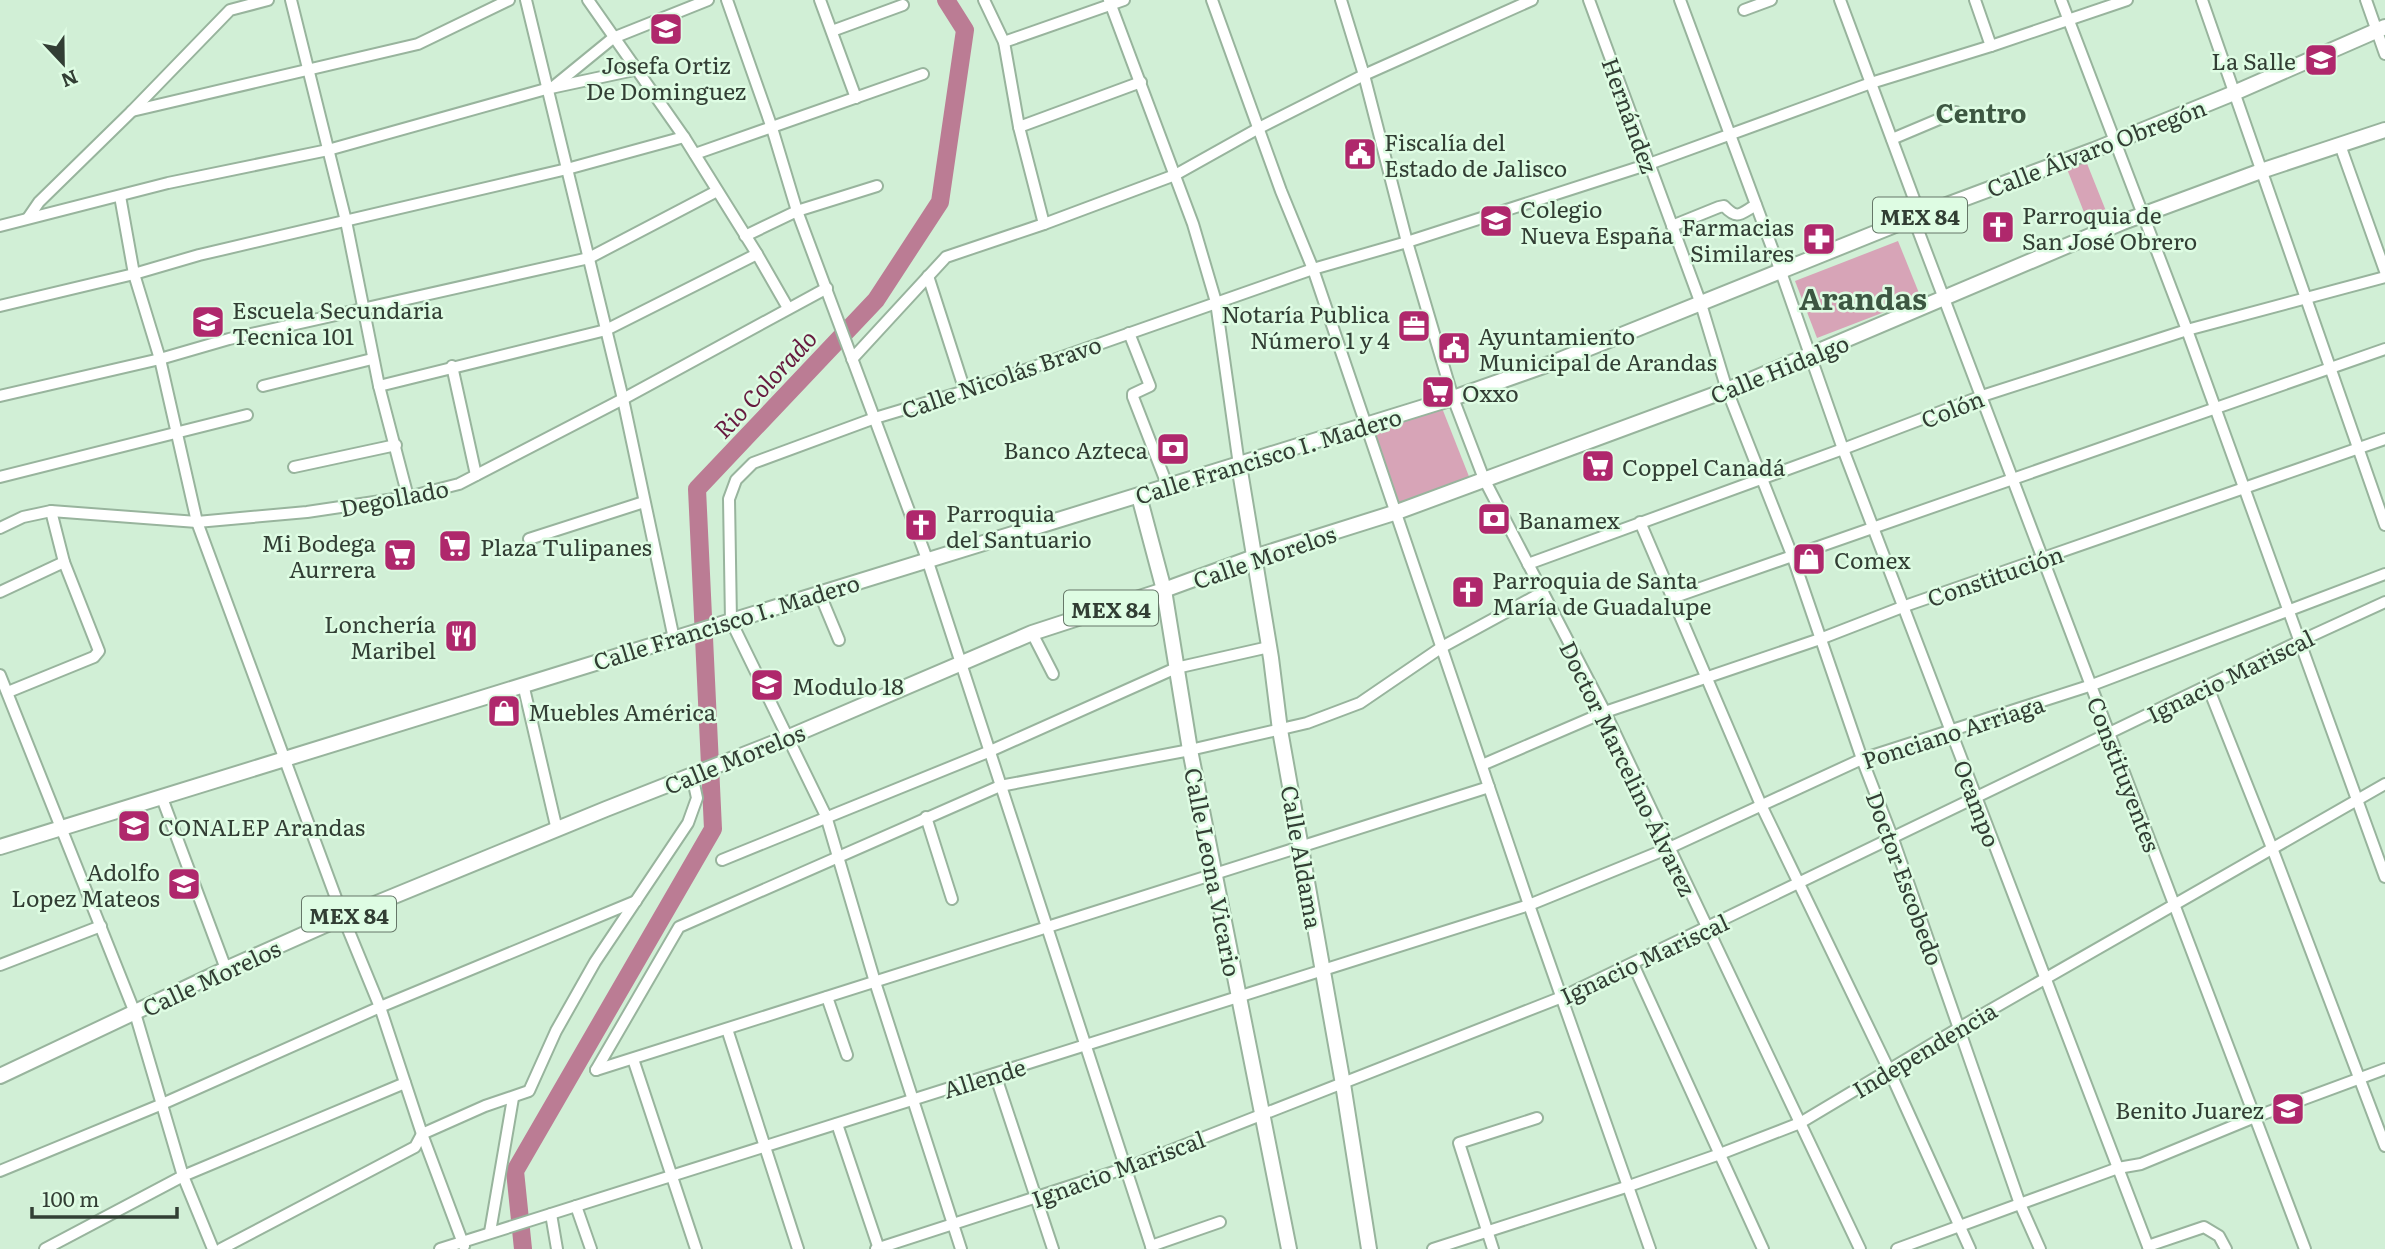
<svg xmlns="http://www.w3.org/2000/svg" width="2385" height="1249" font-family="Literata,serif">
	<rect width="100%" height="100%" fill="#d1efd6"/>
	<g fill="#d7a4b7">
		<polygon points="2086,161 2108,216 2089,225 2067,169"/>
		<polygon points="1898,241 1921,298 1817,338 1795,281"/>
		<polygon points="1442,408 1470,479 1395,508 1366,432"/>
	</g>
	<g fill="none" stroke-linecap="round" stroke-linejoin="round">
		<polyline stroke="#bb7c94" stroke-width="18" points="523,1249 515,1171 713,829 697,489 876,300 940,202 965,30 946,0"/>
		<defs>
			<g id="minor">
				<polyline points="291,0 346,221 379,386 408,497"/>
				<polyline points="526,0 623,399 674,639"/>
				<polyline points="588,0 684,137 757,254 788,308"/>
				<polyline points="727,0 772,128 797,211 927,559 1152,1249"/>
				<polyline points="820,0 856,98"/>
				<polyline points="984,0 1004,42 1019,127 1044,224"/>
				<polyline points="1109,0 1193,224 1216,302 1239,465"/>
				<polyline points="1212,0 1281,191 1313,269 1529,905 1650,1249"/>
				<polyline points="1341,0 1364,75 1407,242 1453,398 1484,479 1605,712 1860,1249"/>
				<polyline points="1589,0 1701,304 1727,390 1792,555 1862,759 1893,839 2020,1204 2040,1249"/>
				<polyline points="1680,0 1781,272 1843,449 2149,1249"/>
				<polyline points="1840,0 1920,215"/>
				<polyline points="1975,0 1991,46"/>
				<polyline points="2061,0 2187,330 2385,877"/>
				<polyline points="2202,0 2385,525"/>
				<polyline points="2366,0 2385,54"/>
				<polyline points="1744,10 1771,0"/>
				<polyline points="832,31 903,5"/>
				<polyline points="1004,42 1124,0"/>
				<polyline points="553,87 613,38 708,0"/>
				<polyline points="132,111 418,44 509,0"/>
				<polyline points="1019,127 1141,82"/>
				<polyline points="1892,139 1956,112"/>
				<polyline points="2340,145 2385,271"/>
				<polyline points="695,154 923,74"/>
				<polyline points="120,196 134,274 160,359 197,522 343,917 380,1007 422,1134 464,1246"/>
				<polyline points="1913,217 2305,1249"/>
				<polyline points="28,218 39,202 132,111 230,10 268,0"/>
				<polyline points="0,226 168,183 328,150 546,89 639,69"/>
				<path d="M 1672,226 L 1719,207 L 1724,206 C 1738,221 1741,213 1756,205"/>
				<polyline points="745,236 797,211 877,186"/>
				<polyline points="928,276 965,391"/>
				<polyline points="0,306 134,274 199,255 567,169 684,137"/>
				<polyline points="1129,333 1150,386 1133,394 1133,397 1168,487"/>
				<polyline points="852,359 946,257 1044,224 1175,175 1259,128 1364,75 1532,0"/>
				<polyline points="452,366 476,475"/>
				<polyline points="263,386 372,359"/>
				<polyline points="379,386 606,330 757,254"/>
				<polyline points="0,396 160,359 229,339 589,258 717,191"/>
				<polyline points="294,467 396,445"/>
				<polyline points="0,477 247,415"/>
				<polyline points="1640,522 1761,805 1889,1070 1970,1249"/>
				<polyline points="0,528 23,517 51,511 197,522 307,512 408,497 459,484 623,399 827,288"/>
				<polyline points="529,539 644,502"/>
				<polyline points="1528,564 1843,449 1982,396 2187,330 2385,277"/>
				<polyline points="0,592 64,562"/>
				<polyline points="819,592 839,640"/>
				<polyline points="1672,598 2385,349"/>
				<polyline points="1032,633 1053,674"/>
				<polyline points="0,675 135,1013 183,1176 213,1249"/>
				<polyline points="523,684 557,830"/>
				<polyline points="2208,687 2272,848 2385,1146"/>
				<polyline points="8,692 94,657 99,651 64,562 51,511"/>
				<polyline points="1482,765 1605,712 1820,639 1905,606 2385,439"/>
				<polyline points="162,798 226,969"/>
				<polyline points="926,817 952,899"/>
				<polyline points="722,860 988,752 1176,668 1269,647"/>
				<polyline points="1633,964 1763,1249"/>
				<polyline points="0,965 101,926"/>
				<polyline points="827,997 847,1055"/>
				<polyline points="727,1029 798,1249"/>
				<polyline points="633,1059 696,1249"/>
				<polyline points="596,1070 679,927 1000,786 1190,750 1307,723 1360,703 1442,647 1543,592"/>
				<polyline points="596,1070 1489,787"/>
				<polyline points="995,1074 1053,1249"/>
				<polyline points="837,1124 879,1249"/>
				<polyline points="0,1171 160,1105 380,1007 636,901"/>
				<polyline points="576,1206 591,1249"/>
				<polyline points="551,1214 557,1249"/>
				<polyline points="490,1232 513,1098"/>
				<polyline points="1151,1246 1220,1222"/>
				<polyline points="2148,1246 2204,1227 2219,1236 2226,1249"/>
				<polyline points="45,1249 183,1176 405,1083"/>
				<polyline points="221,1249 415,1147 422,1134 485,1106 529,1091 556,1031 595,962 688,823 697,798 692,775"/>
				<polyline points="440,1249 1529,905 1669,848 1862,759 2092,685 2385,574"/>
				<polyline points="876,1249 1126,1168 1562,997 2300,641 2385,602"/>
				<polyline points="961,1249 875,982 826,816 731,621 729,499 736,480 753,463 875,418 965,391 1313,269 1407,242 1649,164 1871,83 1991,46 2127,0"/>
				<polyline points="1433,1249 1629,1186 1720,1154 1800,1123 1959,1028 2385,784"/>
				<polyline points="1493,1249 1459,1143 1537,1118"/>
				<polyline points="1897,1249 2118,1168 2141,1164 2255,1117 2385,1069"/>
			</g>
			<g id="major">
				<polyline points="1239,465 1271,658 1280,730 1343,1084 1369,1249"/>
				<polyline points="1139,496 1164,590 1190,750 1289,1249"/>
				<polyline points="0,847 1453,398 1552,363 1920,215 2094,150 2234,93 2385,27"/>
				<polyline points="0,1076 226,969 343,917 606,809 789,737 1032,633 1164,590 1254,557 1397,512 1727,390 2123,222 2261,171 2385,130"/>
			</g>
		</defs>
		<use href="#minor" stroke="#98b49d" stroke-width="14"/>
		<use href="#major" stroke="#98b49d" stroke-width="18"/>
		<use href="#minor" stroke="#fff" stroke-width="10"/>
		<use href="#major" stroke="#fff" stroke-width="14"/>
	</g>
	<defs>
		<symbol id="school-square" viewBox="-11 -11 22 22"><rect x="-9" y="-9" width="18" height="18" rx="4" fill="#af286c" stroke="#defce3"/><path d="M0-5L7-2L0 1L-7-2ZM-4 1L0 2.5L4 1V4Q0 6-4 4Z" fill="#fff"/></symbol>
		<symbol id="civic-square" viewBox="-11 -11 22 22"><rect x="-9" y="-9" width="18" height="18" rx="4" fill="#af286c" stroke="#defce3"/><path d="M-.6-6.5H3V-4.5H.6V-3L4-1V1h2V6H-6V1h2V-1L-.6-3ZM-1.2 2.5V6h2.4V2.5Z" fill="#fff"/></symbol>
		<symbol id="university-square" viewBox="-11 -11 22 22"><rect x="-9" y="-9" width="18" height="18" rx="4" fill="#af286c" stroke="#defce3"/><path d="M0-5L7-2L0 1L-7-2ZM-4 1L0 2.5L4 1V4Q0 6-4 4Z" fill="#fff"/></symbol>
		<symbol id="church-square" viewBox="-11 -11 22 22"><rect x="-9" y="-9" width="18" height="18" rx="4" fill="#af286c" stroke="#defce3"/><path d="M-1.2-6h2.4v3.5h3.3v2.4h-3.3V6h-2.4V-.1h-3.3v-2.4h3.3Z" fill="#fff"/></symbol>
		<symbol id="pharmacy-square" viewBox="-11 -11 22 22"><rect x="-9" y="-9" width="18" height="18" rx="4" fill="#af286c" stroke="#defce3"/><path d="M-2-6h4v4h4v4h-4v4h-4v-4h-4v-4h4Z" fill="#fff"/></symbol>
		<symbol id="office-square" viewBox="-11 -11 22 22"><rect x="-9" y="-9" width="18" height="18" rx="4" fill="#af286c" stroke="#defce3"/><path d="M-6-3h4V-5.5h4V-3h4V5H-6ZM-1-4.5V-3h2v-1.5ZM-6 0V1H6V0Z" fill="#fff"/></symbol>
		<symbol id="supermarket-square" viewBox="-11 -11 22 22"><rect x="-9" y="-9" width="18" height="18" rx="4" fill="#af286c" stroke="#defce3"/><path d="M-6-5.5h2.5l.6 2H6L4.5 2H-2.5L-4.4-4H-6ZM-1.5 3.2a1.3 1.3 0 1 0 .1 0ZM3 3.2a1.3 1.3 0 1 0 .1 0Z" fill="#fff"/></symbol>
		<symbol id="bank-square" viewBox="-11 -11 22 22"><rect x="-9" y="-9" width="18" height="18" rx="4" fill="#af286c" stroke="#defce3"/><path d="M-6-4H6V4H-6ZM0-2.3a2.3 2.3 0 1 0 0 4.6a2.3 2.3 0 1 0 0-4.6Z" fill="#fff"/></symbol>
		<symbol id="shop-square" viewBox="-11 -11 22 22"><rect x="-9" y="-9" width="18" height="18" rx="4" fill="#af286c" stroke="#defce3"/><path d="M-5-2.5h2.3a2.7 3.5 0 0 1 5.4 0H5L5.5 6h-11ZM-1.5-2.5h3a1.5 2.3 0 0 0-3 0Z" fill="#fff"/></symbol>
		<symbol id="restaurant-square" viewBox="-11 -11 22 22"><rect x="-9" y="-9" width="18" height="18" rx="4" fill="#af286c" stroke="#defce3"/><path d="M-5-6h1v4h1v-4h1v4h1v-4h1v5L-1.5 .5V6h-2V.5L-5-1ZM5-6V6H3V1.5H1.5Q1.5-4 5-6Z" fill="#fff"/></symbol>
	</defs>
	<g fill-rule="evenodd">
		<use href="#school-square" x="647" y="10" width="38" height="38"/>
		<use href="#school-square" x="2302" y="41" width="38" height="38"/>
		<use href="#civic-square" x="1341" y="135" width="38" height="38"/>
		<use href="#university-square" x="1477" y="202" width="38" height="38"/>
		<use href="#church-square" x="1979" y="208" width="38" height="38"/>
		<use href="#pharmacy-square" x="1800" y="220" width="38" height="38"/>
		<use href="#school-square" x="189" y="303" width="38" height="38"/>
		<use href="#office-square" x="1395" y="307" width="38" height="38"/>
		<use href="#civic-square" x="1435" y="329" width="38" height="38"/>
		<use href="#supermarket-square" x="1419" y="373" width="38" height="38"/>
		<use href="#bank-square" x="1154" y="430" width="38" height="38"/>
		<use href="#supermarket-square" x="1579" y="447" width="38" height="38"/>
		<use href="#bank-square" x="1475" y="500" width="38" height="38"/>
		<use href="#church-square" x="902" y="506" width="38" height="38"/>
		<use href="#supermarket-square" x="436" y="527" width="38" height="38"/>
		<use href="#supermarket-square" x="381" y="536" width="38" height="38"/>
		<use href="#shop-square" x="1790" y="540" width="38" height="38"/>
		<use href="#church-square" x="1449" y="573" width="38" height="38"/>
		<use href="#restaurant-square" x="442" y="617" width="38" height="38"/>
		<use href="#school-square" x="748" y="666" width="38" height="38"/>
		<use href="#shop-square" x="485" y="692" width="38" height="38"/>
		<use href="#university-square" x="115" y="807" width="38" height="38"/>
		<use href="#school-square" x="165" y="865" width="38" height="38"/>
		<use href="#school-square" x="2269" y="1090" width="38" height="38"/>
	</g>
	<g text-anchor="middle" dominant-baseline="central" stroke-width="5" stroke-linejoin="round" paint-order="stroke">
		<g fill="#defce3" stroke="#667768" stroke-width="2">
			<rect x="1873" y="197.5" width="94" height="35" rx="5"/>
			<rect x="1064" y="590.5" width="94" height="35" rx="5"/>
			<rect x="302" y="896.5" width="94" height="35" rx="5"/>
		</g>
		<g font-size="21" font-weight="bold" fill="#323e34">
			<text x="1920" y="215">MEX 84</text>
			<text x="1111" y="608">MEX 84</text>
			<text x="349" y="914">MEX 84</text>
		</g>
		<g font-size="23" fill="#323e34" stroke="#defce3" text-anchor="start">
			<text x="2296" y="60" text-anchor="end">La Salle</text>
			<text x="666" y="64" text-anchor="middle">Josefa Ortiz<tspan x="666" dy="26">De Dominguez</tspan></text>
			<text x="1384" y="141">Fiscalía del<tspan x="1384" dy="26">Estado de Jalisco</tspan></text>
			<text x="1520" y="208">Colegio<tspan x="1520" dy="26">Nueva España</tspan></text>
			<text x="2022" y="214">Parroquia de<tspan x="2022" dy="26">San José Obrero</tspan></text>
			<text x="1794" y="226" text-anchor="end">Farmacias<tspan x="1794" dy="26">Similares</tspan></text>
			<text x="232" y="309">Escuela Secundaria<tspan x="232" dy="26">Tecnica 101</tspan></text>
			<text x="1390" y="313" text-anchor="end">Notaría Publica<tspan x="1390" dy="26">Número 1 y 4</tspan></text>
			<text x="1478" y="335">Ayuntamiento<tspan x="1478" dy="26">Municipal de Arandas</tspan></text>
			<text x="1462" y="392">Oxxo</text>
			<text x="1148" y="449" text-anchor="end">Banco Azteca</text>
			<text x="1622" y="466">Coppel Canadá</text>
			<text x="946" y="512">Parroquia<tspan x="946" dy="26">del Santuario</tspan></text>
			<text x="1518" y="519">Banamex</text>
			<text x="376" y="542" text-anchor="end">Mi Bodega<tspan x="376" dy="26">Aurrera</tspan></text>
			<text x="480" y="546">Plaza Tulipanes</text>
			<text x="1834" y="559">Comex</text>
			<text x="1492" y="579">Parroquia de Santa<tspan x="1492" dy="26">María de Guadalupe</tspan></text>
			<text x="436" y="623" text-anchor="end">Lonchería<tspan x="436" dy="26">Maribel</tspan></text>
			<text x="792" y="685">Modulo 18</text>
			<text x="528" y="711">Muebles América</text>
			<text x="158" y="826">CONALEP Arandas</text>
			<text x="160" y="871" text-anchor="end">Adolfo<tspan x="160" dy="26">Lopez Mateos</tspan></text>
			<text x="2264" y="1109" text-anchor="end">Benito Juarez</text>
		</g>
		<g font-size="23" fill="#323e34" stroke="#defce3">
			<text transform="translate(1631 115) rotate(70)">Hernández</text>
			<text transform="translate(2096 147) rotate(-21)">Calle Álvaro Obregón</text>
			<text transform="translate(1779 368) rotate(-22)">Calle Hidalgo</text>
			<text transform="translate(1001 376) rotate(-19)">Calle Nicolás Bravo</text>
			<text transform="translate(1952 408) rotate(-21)">Colón</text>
			<text transform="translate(1268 455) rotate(-17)">Calle Francisco I. Madero</text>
			<text transform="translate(394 497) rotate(-11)">Degollado</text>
			<text transform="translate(1264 556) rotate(-19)">Calle Morelos</text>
			<text transform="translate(1995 575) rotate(-19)">Constitución</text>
			<text transform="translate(726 621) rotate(-17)">Calle Francisco I. Madero</text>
			<text transform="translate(2230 675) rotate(-26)">Ignacio Mariscal</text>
			<text transform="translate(1953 731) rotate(-18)">Ponciano Arriaga</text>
			<text transform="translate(734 758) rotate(-22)">Calle Morelos</text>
			<text transform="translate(1629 768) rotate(64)">Doctor Marcelino Álvarez</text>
			<text transform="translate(2125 774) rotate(69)">Constituyentes</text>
			<text transform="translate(1978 803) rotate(69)">Ocampo</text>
			<text transform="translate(1303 857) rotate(80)">Calle Aldama</text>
			<text transform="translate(1214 872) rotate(79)">Calle Leona Vicario</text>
			<text transform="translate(1906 878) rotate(70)">Doctor Escobedo</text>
			<text transform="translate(1644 958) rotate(-25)">Ignacio Mariscal</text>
			<text transform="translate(211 977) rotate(-25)">Calle Morelos</text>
			<text transform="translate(1924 1049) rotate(-31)">Independencia</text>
			<text transform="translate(984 1077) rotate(-17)">Allende</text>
			<text transform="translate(1118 1168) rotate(-20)">Ignacio Mariscal</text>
		</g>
		<g font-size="24" font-style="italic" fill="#661a3f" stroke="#defce3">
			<text transform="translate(764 383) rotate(-47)">Rio Colorado</text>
		</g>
		<g font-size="26" font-weight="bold" fill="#3d5742" stroke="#defce3">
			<text x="1981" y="111">Centro</text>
		</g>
		<g font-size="30" font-weight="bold" fill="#3d5742" stroke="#defce3">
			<text x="1863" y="297">Arandas</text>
		</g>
	</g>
	<g transform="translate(63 63) rotate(158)" stroke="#defce3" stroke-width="5" paint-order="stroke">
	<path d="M0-5L12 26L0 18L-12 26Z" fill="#323e34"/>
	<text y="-10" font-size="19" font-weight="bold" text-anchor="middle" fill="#323e34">N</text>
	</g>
	<path d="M32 1207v10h145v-10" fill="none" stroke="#323e34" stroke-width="3.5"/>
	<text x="42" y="1207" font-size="21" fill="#323e34" stroke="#defce3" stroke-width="5" paint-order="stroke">100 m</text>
</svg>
